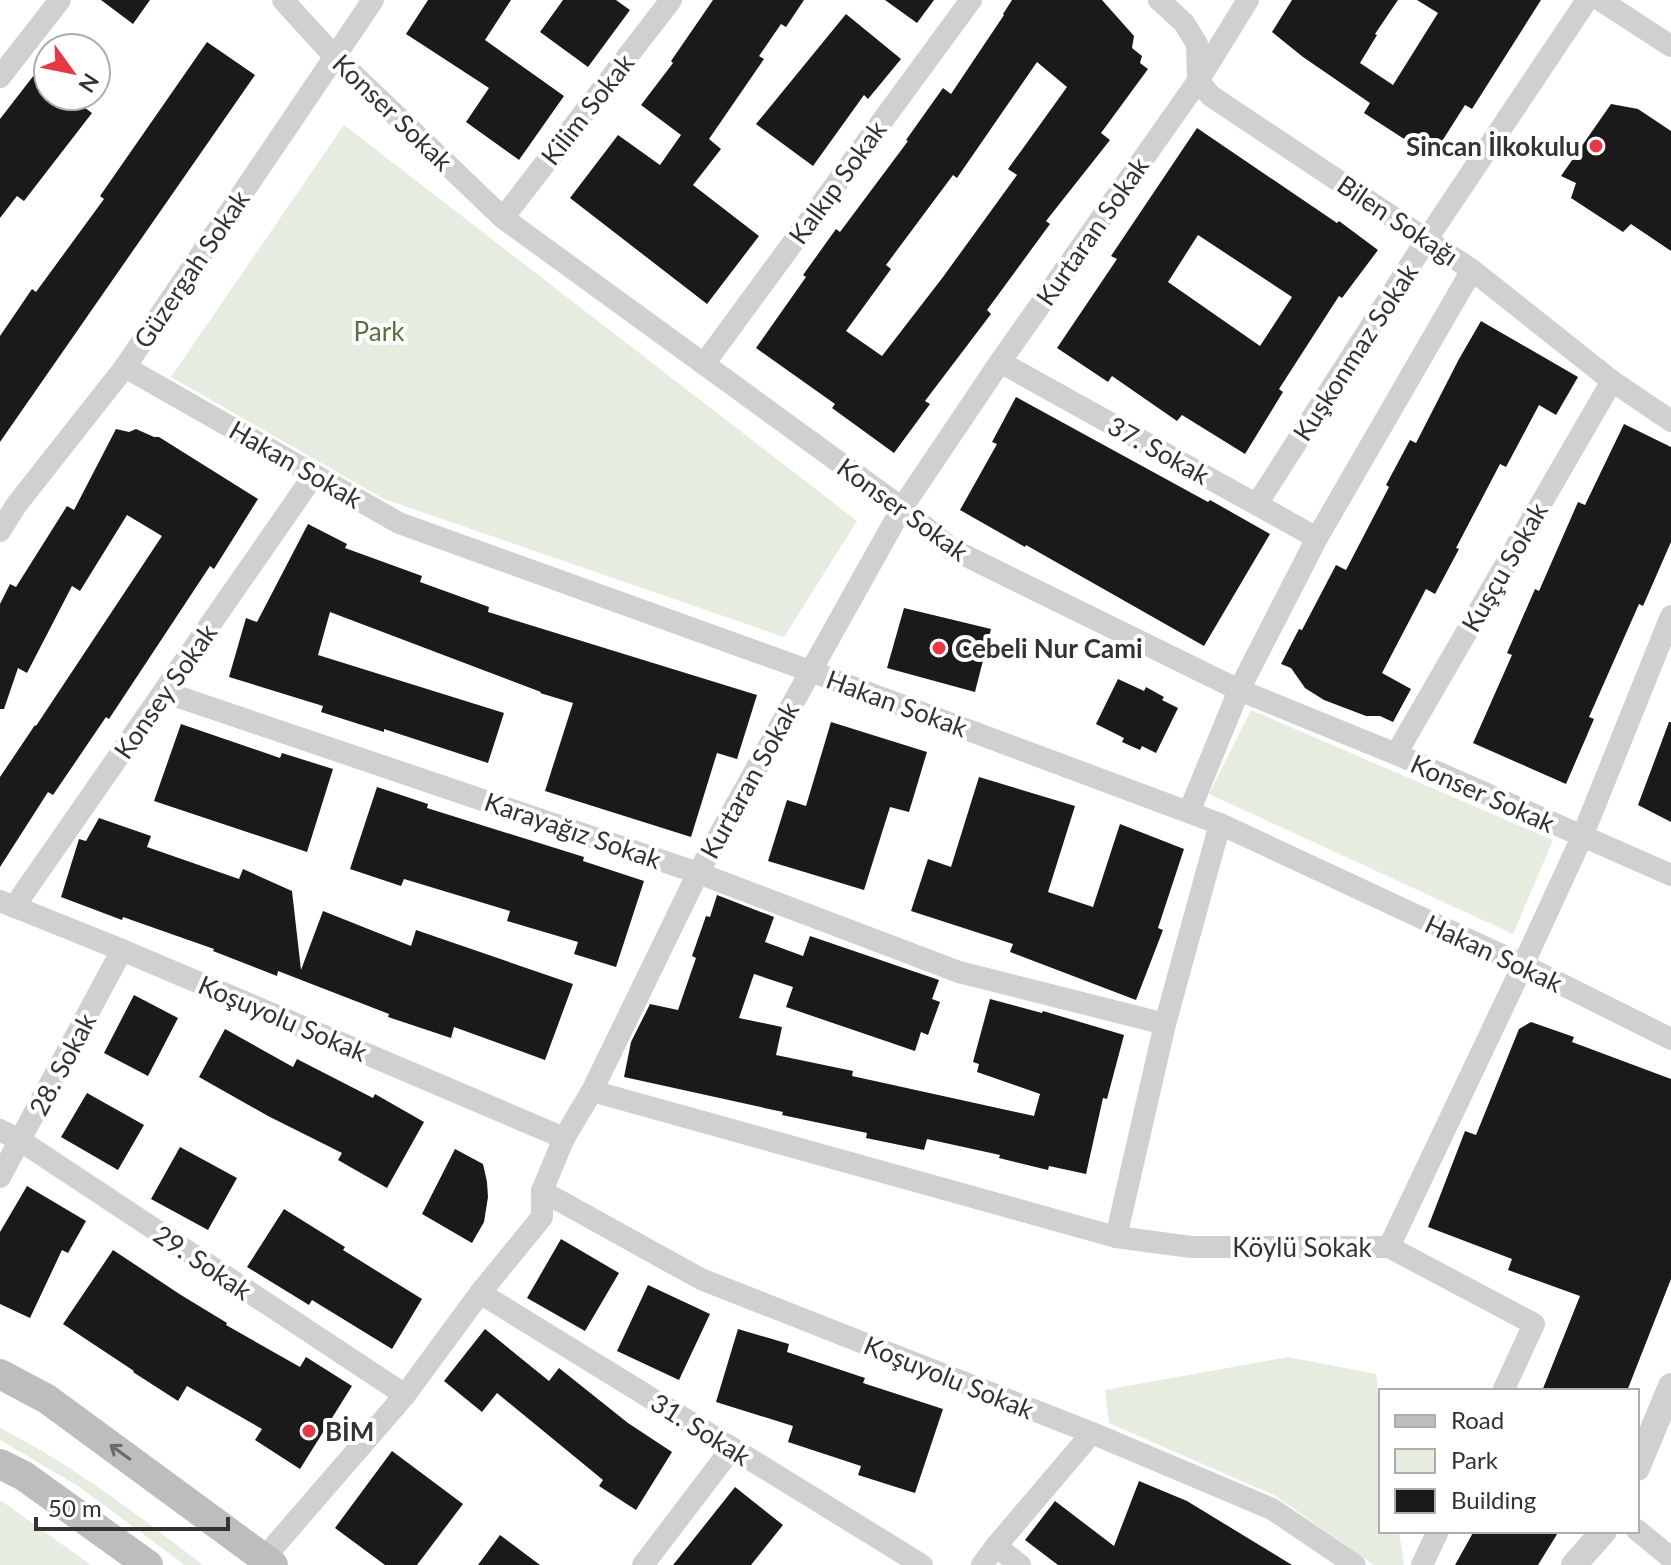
<svg xmlns="http://www.w3.org/2000/svg" width="1671" height="1565" font-family="Lato,sans-serif">
	<rect width="100%" height="100%" fill="#fff"/>
	<g fill="#e6ecdf">
		<polygon points="344,125 857,521 784,637 384,499 171,377"/>
		<polygon points="1251,710 1553,840 1513,934 1209,794"/>
		<polygon points="1288,1357 1376,1374 1381,1411 1381,1531 1399,1531 1404,1565 1374,1565 1274,1495 1109,1423 1105,1390"/>
		<path d="M 0,1428 C 73,1465 138,1515 203,1565 L 185,1565 L 78,1486 L 0,1440 Z"/>
		<polygon points="0,1500 91,1565 0,1565"/>
	</g>
	<g fill="#1a1a1a" fill-rule="evenodd">
		<polygon points="101,0 150,0 133,24"/>
		<polygon points="428,0 511,0 485,40 564,96 519,160 466,122 489,88 406,34"/>
		<polygon points="563,0 616,0 630,10 588,67 540,32"/>
		<polygon points="713,0 804,0 786,27 781,24 759,56 764,59 709,139 721,149 693,185 759,236 707,304 570,198 618,135 660,165 681,135 641,105 673,63 671,61"/>
		<polygon points="885,0 934,0 917,23"/>
		<path d="M 1012,0 L 1102,0 L 1134,36 L 1132,48 L 1142,56 L 1140,63 L 1148,69 L 1101,133 L 1110,140 L 1046,221 L 1050,224 L 987,310 L 991,314 L 925,401 L 930,404 L 894,453 L 832,408 L 835,404 L 756,348 L 806,277 L 803,275 L 836,229 L 840,232 L 908,141 L 906,140 L 943,88 L 951,94 L 1004,15 L 1003,14 ZM 1037,62 L 1067,87 L 1008,169 L 1017,175 L 943,277 L 882,356 L 846,331 L 891,269 L 886,265 L 953,175 L 957,178 Z"/>
		<polygon points="1292,0 1398,0 1375,34 1377,35 1360,63 1393,85 1438,13 1417,0 1541,0 1472,109 1465,105 1432,157 1364,113 1370,103 1303,57 1272,32"/>
		<polygon points="846,14 901,59 868,99 864,95 813,166 756,124"/>
		<polygon points="207,42 255,75 0,442 0,336 32,289 36,292 104,199 100,196"/>
		<polygon points="48,57 48,96 69,96 92,113 24,201 17,196 0,218 0,119"/>
		<polygon points="1611,104 1638,109 1671,131 1671,251 1631,224 1623,232 1571,198 1576,183 1561,176"/>
		<path d="M 1197,128 L 1337,223 L 1339,221 L 1378,250 L 1342,298 L 1339,296 L 1279,389 L 1283,392 L 1245,454 L 1182,415 L 1177,421 L 1112,376 L 1108,382 L 1057,348 L 1117,259 L 1111,256 ZM 1198,235 L 1292,297 L 1260,346 L 1168,282 Z"/>
		<polygon points="1481,321 1578,377 1556,415 1539,405 1506,467 1500,464 1456,548 1459,549 1435,594 1426,589 1382,673 1411,689 1393,722 1380,716 1366,716 1324,700 1305,688 1291,668 1281,664 1299,629 1302,630 1336,565 1346,570 1389,487 1386,485 1410,440 1416,443 1459,359"/>
		<polygon points="1016,397 1208,502 1210,500 1270,534 1204,646 1026,545 1025,547 960,510 997,444 992,442"/>
		<polygon points="1624,424 1671,447 1671,542 1643,606 1639,604 1589,717 1594,719 1566,784 1473,743 1512,655 1507,653 1535,589 1539,591 1578,502 1585,505"/>
		<polygon points="116,429 129,432 136,429 154,437 159,437 258,499 214,569 210,566 109,719 106,717 53,795 48,792 0,867 0,777 35,725 36,726 162,536 127,515 80,591 72,586 27,673 18,668 4,709 0,709 0,604 10,584 16,587 67,506 74,510"/>
		<polygon points="308,524 347,544 345,548 422,576 420,582 489,607 488,612 757,695 737,759 717,753 691,837 545,791 573,703 540,693 541,692 330,612 318,655 504,713 488,763 384,729 384,732 321,712 323,706 229,677 246,618 257,622"/>
		<polygon points="904,608 991,629 975,692 887,668"/>
		<polygon points="1118,679 1144,691 1146,687 1164,697 1162,700 1178,708 1156,753 1142,746 1140,750 1122,742 1124,738 1096,724"/>
		<polygon points="831,722 927,752 909,812 890,807 864,890 768,861 787,800 806,806"/>
		<polygon points="1669,722 1671,722 1671,822 1638,805"/>
		<polygon points="181,724 280,758 282,753 333,769 307,852 154,801"/>
		<polygon points="979,777 1075,806 1048,892 1093,907 1120,824 1184,849 1158,928 1163,930 1136,1000 1010,952 1013,944 911,911 928,859 951,867"/>
		<polygon points="377,787 428,804 427,808 584,857 583,861 644,881 616,967 574,954 578,942 507,921 510,911 404,879 401,886 350,869"/>
		<polygon points="99,818 151,836 147,847 239,879 243,869 292,891 301,970 323,911 411,946 416,930 573,984 545,1060 454,1027 451,1038 388,1017 389,1014 278,971 277,976 213,951 214,949 123,917 122,920 61,897 79,839 86,841"/>
		<polygon points="717,895 774,917 765,942 803,956 810,936 939,980 932,999 940,1002 928,1035 921,1032 915,1051 786,1007 793,987 754,974 739,1018 782,1027 776,1055 853,1071 852,1076 1034,1116 1040,1094 977,1072 979,1064 973,1062 990,999 1042,1013 1043,1011 1124,1035 1107,1099 1103,1098 1086,1174 1049,1166 1048,1170 999,1158 1000,1155 927,1139 924,1150 866,1138 867,1133 782,1115 783,1112 624,1077 631,1042 650,1004 678,1010 696,958 692,956 706,916 710,917"/>
		<polygon points="134,995 178,1018 148,1076 104,1053"/>
		<polygon points="1531,1022 1574,1037 1572,1042 1671,1079 1671,1279 1627,1391 1542,1391 1580,1296 1508,1270 1512,1259 1428,1227 1465,1131 1476,1135 1519,1029"/>
		<polygon points="225,1029 293,1067 297,1059 373,1098 375,1094 424,1122 387,1188 338,1160 342,1153 268,1116 199,1077"/>
		<polygon points="87,1093 144,1125 118,1170 61,1137"/>
		<polygon points="180,1147 237,1178 208,1230 151,1199"/>
		<polygon points="455,1149 483,1164 487,1182 488,1197 484,1222 472,1243 422,1214"/>
		<polygon points="27,1186 86,1221 68,1253 62,1250 30,1318 0,1304 0,1232"/>
		<polygon points="284,1209 345,1247 343,1250 422,1299 392,1349 312,1300 309,1305 247,1267"/>
		<polygon points="561,1239 619,1273 585,1331 527,1298"/>
		<polygon points="113,1250 181,1295 227,1323 226,1325 300,1367 306,1357 352,1386 300,1469 255,1440 262,1429 187,1386 178,1401 133,1372 134,1371 63,1324"/>
		<polygon points="648,1285 710,1314 679,1380 617,1351"/>
		<polygon points="485,1329 549,1381 559,1368 628,1423 672,1452 636,1510 599,1486 603,1480 497,1393 482,1412 444,1381"/>
		<polygon points="738,1329 789,1344 787,1352 865,1378 863,1383 943,1409 915,1493 858,1475 861,1466 788,1442 793,1426 716,1402"/>
		<polygon points="392,1451 463,1504 417,1565 385,1565 335,1528"/>
		<polygon points="1139,1481 1187,1501 1292,1565 1058,1565 1025,1540 1055,1501 1114,1546"/>
		<polygon points="735,1487 783,1525 751,1565 673,1565"/>
		<polygon points="1474,1531 1559,1531 1538,1565 1455,1565"/>
		<polygon points="500,1535 540,1565 478,1565"/>
	</g>
	<g fill="none" stroke-linecap="round" stroke-linejoin="round">
		<g stroke="#d0d0d0" stroke-width="22">
			<polyline points="283,0 334,56 503,218 902,508 952,549 1239,690 1396,754 1671,875"/>
			<polyline points="1159,0 1184,23 1197,44 1198,81 1211,96 1472,270 1612,381 1671,421"/>
			<polyline points="1600,0 1671,46"/>
			<polyline points="0,77 60,0"/>
			<polyline points="503,218 671,0"/>
			<polyline points="1000,362 1317,538"/>
			<polyline points="704,364 971,0"/>
			<polyline points="125,367 399,523 810,671 1220,824 1523,965 1671,1039"/>
			<polyline points="1257,504 1427,239 1587,0"/>
			<polyline points="0,531 17,504 125,367 373,0"/>
			<polyline points="164,692 698,873 959,972 1165,1024"/>
			<polyline points="1396,754 1612,381"/>
			<polyline points="1189,812 1239,690 1317,538 1472,270"/>
			<polyline points="0,901 122,950 564,1138"/>
			<polyline points="14,907 314,475"/>
			<polyline points="592,1091 1116,1237 1191,1247 1389,1247 1523,965 1582,837 1671,616"/>
			<polyline points="0,1130 21,1141 405,1395"/>
			<polyline points="0,1177 122,950"/>
			<polyline points="542,1191 701,1279 1092,1433 1272,1509 1355,1565"/>
			<polyline points="1116,1237 1165,1024 1220,824"/>
			<polyline points="1389,1247 1534,1324 1503,1391"/>
			<polyline points="480,1293 922,1565"/>
			<polyline points="1637,1530 1671,1558"/>
			<polyline points="996,1546 1020,1565"/>
			<polyline points="264,1558 405,1395 480,1293 542,1217 542,1191 564,1138 592,1091 698,873 902,508 1000,362 1198,81 1248,0"/>
			<polyline points="643,1565 732,1448"/>
			<polyline points="982,1565 996,1546 1092,1433"/>
			<polyline points="1422,1565 1438,1531"/>
		</g>
		<g stroke="#d0d0d0" stroke-width="26">
			<polyline points="1637,1468 1671,1386"/>
			<polyline points="1574,1565 1604,1531"/>
		</g>
		<g stroke="#bdbdbd" stroke-width="30">
			<polyline points="0,1374 47,1399 273,1565"/>
			<polyline points="0,1464 24,1476 148,1565"/>
		</g>
	</g>
	<defs><path id="oneway-shaft" d="M-6 0H5M1.5-3L5.5 0L1.5 3" fill="none" stroke-width="1.6" stroke-linecap="round" stroke-linejoin="round" transform="scale(2)"/></defs>
	<use stroke="#6a6a6a" href="#oneway-shaft" transform="translate(120 1452) rotate(-144)"/>
	<g fill="#e63946" stroke="#fff" stroke-width="3">
		<circle cx="1596" cy="146" r="8"/>
		<circle cx="939" cy="648" r="8"/>
		<circle cx="309" cy="1431" r="8"/>
	</g>
	<g text-anchor="middle" dominant-baseline="central" stroke-width="8" stroke-linejoin="round" paint-order="stroke">
		<g font-size="26" fill="#333" stroke="#fff">
			<text transform="translate(587 109) rotate(-52)">Kilim Sokak</text>
			<text transform="translate(393 112) rotate(44)">Konser Sokak</text>
			<text transform="translate(837 182) rotate(-54)">Kalkıp Sokak</text>
			<text transform="translate(1398 220) rotate(34)">Bilen Sokağı</text>
			<text transform="translate(1092 231) rotate(-55)">Kurtaran Sokak</text>
			<text transform="translate(191 269) rotate(-56)">Güzergah Sokak</text>
			<text transform="translate(1355 352) rotate(-57)">Kuşkonmaz Sokak</text>
			<text transform="translate(1159 450) rotate(29)">37. Sokak</text>
			<text transform="translate(296 464) rotate(30)">Hakan Sokak</text>
			<text transform="translate(903 509) rotate(36)">Konser Sokak</text>
			<text transform="translate(1504 567) rotate(-60)">Kuşçu Sokak</text>
			<text transform="translate(165 691) rotate(-55)">Konsey Sokak</text>
			<text transform="translate(897 703) rotate(20)">Hakan Sokak</text>
			<text transform="translate(749 780) rotate(-61)">Kurtaran Sokak</text>
			<text transform="translate(1483 793) rotate(24)">Konser Sokak</text>
			<text transform="translate(573 830) rotate(19)">Karayağız Sokak</text>
			<text transform="translate(1494 953) rotate(25)">Hakan Sokak</text>
			<text transform="translate(283 1018) rotate(23)">Koşuyolu Sokak</text>
			<text transform="translate(62 1064) rotate(-62)">28. Sokak</text>
			<text x="1302" y="1247">Köylü Sokak</text>
			<text transform="translate(203 1262) rotate(34)">29. Sokak</text>
			<text transform="translate(949 1377) rotate(22)">Koşuyolu Sokak</text>
			<text transform="translate(701 1429) rotate(32)">31. Sokak</text>
		</g>
		<g font-size="26" font-weight="bold" fill="#333" stroke="#fff" text-anchor="start">
			<text x="1580" y="146" text-anchor="end">Sincan İlkokulu</text>
			<text x="955" y="648">Cebeli Nur Cami</text>
			<text x="325" y="1431">BİM</text>
		</g>
		<g font-size="26" fill="#56703f" stroke="#fff">
			<text x="379" y="331">Park</text>
		</g>
	</g>
	<rect x="1379" y="1389" width="260" height="144" fill="#ffffff" stroke="#adadad" stroke-width="2"/>
	<rect x="1395" y="1415" width="40" height="12" fill="#bdbdbd" stroke="#adadad" stroke-width="2"/>
	<text x="1451" y="1429" font-size="24" fill="#333333">Road</text>
	<rect x="1395" y="1449" width="40" height="24" fill="#e6ecdf" stroke="#adadad" stroke-width="2"/>
	<text x="1451" y="1469" font-size="24" fill="#333333">Park</text>
	<rect x="1395" y="1489" width="40" height="24" fill="#1a1a1a" stroke="#adadad" stroke-width="2"/>
	<text x="1451" y="1509" font-size="24" fill="#333333">Building</text>
	<g transform="translate(72 72) rotate(123)"><circle r="38" fill="#ffffff" stroke="#adadad" stroke-width="2"/>
	<path d="M0-6L14 30L0 20L-14 30Z" fill="#e63946"/>
	<text y="-12" font-size="22" font-weight="bold" text-anchor="middle" fill="#333333">N</text>
	</g>
	<path d="M36 1517v12h192v-12" fill="none" stroke="#333333" stroke-width="4"/>
	<text x="48" y="1517" font-size="24" fill="#333333" stroke="#ffffff" stroke-width="6" paint-order="stroke">50 m</text>
</svg>
